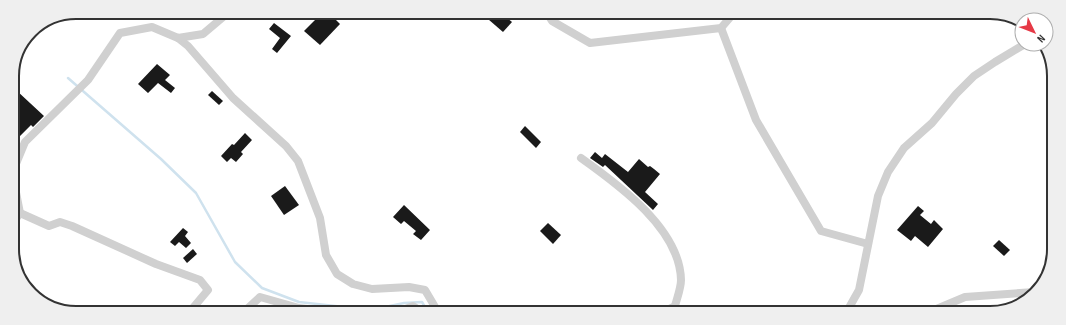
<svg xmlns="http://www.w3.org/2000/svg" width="1066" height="325" font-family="'Sofia Sans Condensed',sans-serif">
	<rect width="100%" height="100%" fill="#fff"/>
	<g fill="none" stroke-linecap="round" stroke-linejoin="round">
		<polyline stroke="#cfe2ee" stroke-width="2.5" points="68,78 161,159 196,193 235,262 262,288 299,302 371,310 404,303 422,302 428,312"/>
	</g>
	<g fill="#1a1a1a">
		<polygon points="322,13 329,13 340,24 320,45 304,31"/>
		<polygon points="481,13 501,13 512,22 503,32"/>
		<polygon points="274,23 291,36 277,53 272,49 280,38 269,29"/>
		<polygon points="157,64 170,75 165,80 175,88 171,93 158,83 148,93 138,84"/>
		<polygon points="16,90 44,116 33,127 31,125 18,138 12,134 12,117 17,112 12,108 12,94"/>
		<polygon points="212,91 223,101 219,105 208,95"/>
		<polygon points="525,126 541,142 536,148 520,132"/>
		<polygon points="245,133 252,140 241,152 243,154 236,162 231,158 227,162 221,156 232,144 234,145"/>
		<polygon points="595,152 602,158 605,154 628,172 639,159 648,167 650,166 654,169 660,174 645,192 658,204 653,210 605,165 603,167 590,158"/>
		<polygon points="285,186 299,205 284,215 271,196"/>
		<polygon points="404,205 430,230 421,240 413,234 416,231 404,221 401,224 393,217"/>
		<polygon points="918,206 924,211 920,215 931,224 934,220 943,229 928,247 915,236 911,241 897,230"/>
		<polygon points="548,223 561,235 553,244 540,231"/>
		<polygon points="183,228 188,232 185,236 191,243 186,248 179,242 175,246 170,242"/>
		<polygon points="999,240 1010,250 1004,256 993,246"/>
		<polygon points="193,249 197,254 187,263 183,258"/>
	</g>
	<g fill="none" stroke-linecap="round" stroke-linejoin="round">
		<g stroke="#d0d0d0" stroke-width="8">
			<polyline points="547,13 552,21 590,43 721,28 733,14"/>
			<polyline points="721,28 756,120 821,231 868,244"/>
			<polyline points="178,38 188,46 233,98 286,146 298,161 320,218 326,255 337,274 353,284 372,289 409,287 425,290 438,312"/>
			<path d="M 581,158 C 619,185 680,229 681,280 C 681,288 677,298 675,306 L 663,312"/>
			<polyline points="13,171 25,142 88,80 120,33 152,27 178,38 203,34 229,12"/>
			<polyline points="13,177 20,213 13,223"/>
			<polyline points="20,213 49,226 60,222 72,226 156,264 200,280 208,290 192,309 193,311"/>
			<polyline points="245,311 260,297 299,308 324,311"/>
			<polyline points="398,312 413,306 422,312"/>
			<polyline points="846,313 859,290 878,196 888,172 904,148 932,123 956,94 974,76 995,62 1025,44"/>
			<polyline points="927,313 965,297 1034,292"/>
		</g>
	</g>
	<path d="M0 0H1066V325H0ZM76 19H990A57 57 0 0 1 1047 76V249A57 57 0 0 1 990 306H76A57 57 0 0 1 19 249V76A57 57 0 0 1 76 19Z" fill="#efefef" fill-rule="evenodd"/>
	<path fill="none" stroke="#333" stroke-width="2" d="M76 19H990A57 57 0 0 1 1047 76V249A57 57 0 0 1 990 306H76A57 57 0 0 1 19 249V76A57 57 0 0 1 76 19Z"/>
	<g transform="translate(1034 32) rotate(133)"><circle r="19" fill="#ffffff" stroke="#adadad"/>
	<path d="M0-3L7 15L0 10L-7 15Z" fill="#e63946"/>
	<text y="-6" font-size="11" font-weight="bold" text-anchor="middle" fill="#333333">N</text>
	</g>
</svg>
